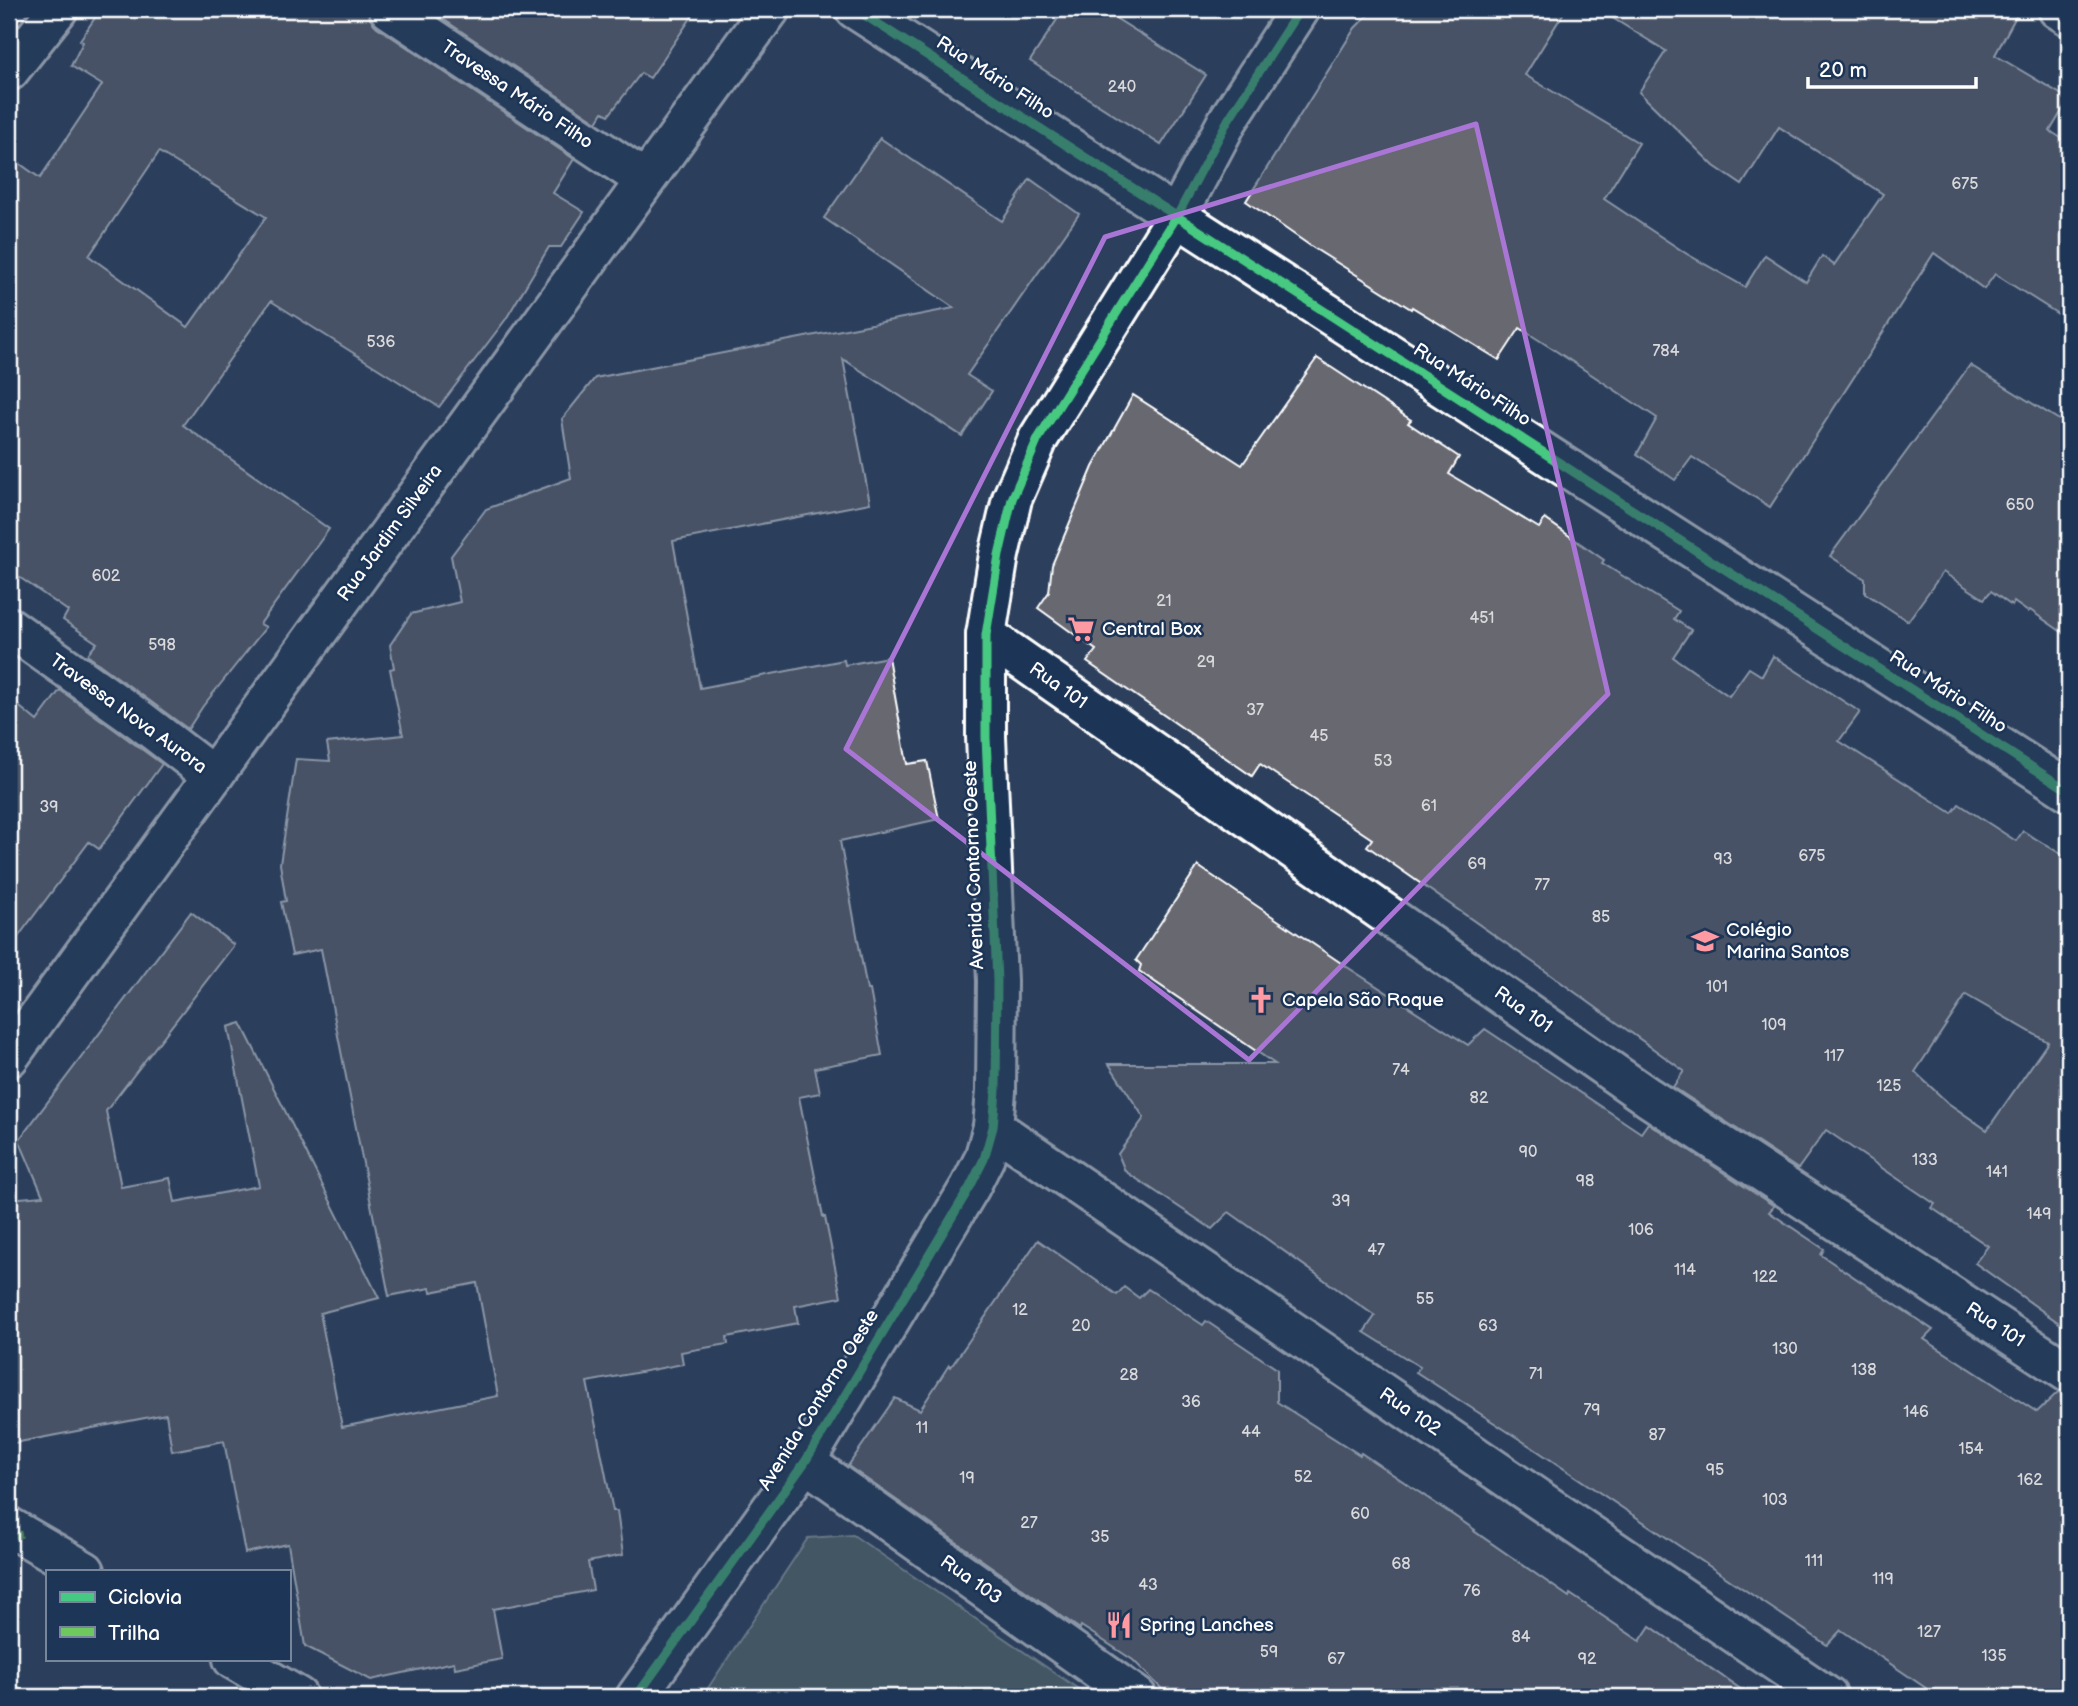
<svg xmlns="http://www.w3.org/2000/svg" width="2078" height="1706" font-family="'Balsamiq Sans',sans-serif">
	<rect width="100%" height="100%" fill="#2c3f5c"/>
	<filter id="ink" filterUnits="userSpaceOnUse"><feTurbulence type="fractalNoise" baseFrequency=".0143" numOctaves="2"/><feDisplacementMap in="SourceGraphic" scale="14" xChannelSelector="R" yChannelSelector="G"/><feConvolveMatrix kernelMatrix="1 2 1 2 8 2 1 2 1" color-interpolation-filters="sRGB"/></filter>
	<g filter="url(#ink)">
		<polygon fill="#5d716d" stroke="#aeb8b6" stroke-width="2" points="853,1535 1090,1697 702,1697 808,1538"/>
		<g fill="#686771" stroke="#fff" stroke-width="2" fill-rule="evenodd">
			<path d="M 101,9 L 367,9 L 370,19 L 377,27 L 574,159 L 553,193 L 584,212 L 561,247 L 549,247 L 506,319 L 439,407 L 271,301 L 183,425 L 329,529 L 260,624 L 266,627 L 203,706 L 188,729 L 87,655 L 97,643 L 63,620 L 68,611 L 9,570 L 9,156 L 40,178 L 102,85 L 71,66 L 83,42 L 80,40 ZM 159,152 L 266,217 L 188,327 L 89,256 Z"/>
			<polygon points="428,9 697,9 650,78 641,73 609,115 603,112 597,122"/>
			<polygon points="1064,9 1101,9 1206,75 1161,145 1030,61"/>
			<polygon points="1374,9 1566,9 1525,75 1639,143 1604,199 1687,254 1745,287 1765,255 1806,282 1822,256 1834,265 1883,194 1779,127 1742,185 1714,166 1639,92 1666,51 1598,9 2020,9 1995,55 2069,99 2050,131 2069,143 2069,321 1995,274 1984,289 1934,253 1770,507 1692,457 1675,480 1637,454 1657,418 1556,351 1520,328 1499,360 1412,307 1411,309 1312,247 1246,201 1355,28"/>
			<polygon points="880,138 1002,221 1030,179 1079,214 967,375 992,391 962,436 843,359 870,503 673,541 700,688 844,660 845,665 888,657 907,764 927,761 939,819 840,841 867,990 870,990 882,1055 815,1068 820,1093 799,1097 823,1217 825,1217 841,1297 795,1306 798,1323 727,1337 728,1344 681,1352 683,1364 587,1382 613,1511 617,1511 623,1555 588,1562 593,1590 493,1609 502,1659 455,1668 454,1662 371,1680 305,1646 288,1544 245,1553 224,1441 172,1451 166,1414 9,1444 9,1199 43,1196 19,1140 191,912 234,945 106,1111 121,1187 170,1178 175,1202 259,1186 228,1027 241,1023 379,1298 320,1313 342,1427 498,1396 477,1283 431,1292 430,1288 389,1296 321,949 292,955 281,902 286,901 280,864 296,759 330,761 327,743 403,735 390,669 394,668 390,645 411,614 460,602 451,556 486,509 571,478 562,419 595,378 954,308 824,218"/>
			<path d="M 1317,358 L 1411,420 L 1408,423 L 1459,457 L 1449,474 L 1539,528 L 1545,519 L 1604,560 L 1602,563 L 1679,611 L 1674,619 L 1691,630 L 1673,657 L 1729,696 L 1749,668 L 1762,676 L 1773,656 L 1860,712 L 1839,741 L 1952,813 L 1959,804 L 2016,841 L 2023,831 L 2069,859 L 2069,1330 L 1975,1263 L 1988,1246 L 1932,1208 L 1935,1204 L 1826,1130 L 1798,1169 L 1673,1087 L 1684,1071 L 1544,970 L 1367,846 L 1372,839 L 1260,764 L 1252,776 L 1087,662 L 1096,650 L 1038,608 L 1049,592 L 1052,565 L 1093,467 L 1133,395 L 1242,465 ZM 1966,995 L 2048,1042 L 1987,1130 L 1948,1103 L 1915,1072 Z"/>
			<polygon points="1970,365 2069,426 2069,637 2030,610 2028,612 2014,602 2012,606 1991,591 1984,599 1943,572 1908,621 1865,593 1865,579 1830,556"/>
			<polygon points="60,690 162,764 99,849 89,842 9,949 9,698 37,721"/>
			<polygon points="1198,866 1344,965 1468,1045 1485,1029 1641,1133 1648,1123 1774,1206 1769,1212 1824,1249 1821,1255 1933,1330 1924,1339 2037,1412 2058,1392 2069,1395 2069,1697 1939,1697 1841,1630 1827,1645 1533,1448 1416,1372 1420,1367 1364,1332 1375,1316 1229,1212 1212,1229 1125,1171 1118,1154 1144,1118 1109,1064 1275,1064 1139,971 1141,965 1136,960"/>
			<polygon points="1038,1240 1117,1295 1124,1287 1139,1298 1148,1289 1203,1325 1206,1321 1277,1369 1277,1402 1360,1455 1361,1453 1475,1530 1474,1531 1569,1597 1570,1594 1640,1641 1650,1626 1752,1697 1170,1697 1133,1660 1081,1626 1080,1629 848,1466 895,1398 920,1410 949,1365 951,1367"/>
		</g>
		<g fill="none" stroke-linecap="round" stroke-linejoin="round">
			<defs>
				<g id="minor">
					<polyline points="389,9 645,180"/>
					<polyline points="855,9 2069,791"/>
					<polyline points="2058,9 2069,16"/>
					<polyline points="9,71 58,9"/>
					<polyline points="9,627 140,720 213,776"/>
					<polyline points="986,635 1648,1097 2069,1373"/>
					<polyline points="9,1057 770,9"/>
					<polyline points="993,1127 1828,1697"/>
					<polyline points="805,1462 1137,1697"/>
					<polyline points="9,1527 85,1571"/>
					<polyline points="233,1659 298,1697"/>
					<polyline points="636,1697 805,1462 970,1187 984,1159 993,1127 996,1091 997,981 986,737 986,635 999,555 1012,499 1038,439 1177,216 1228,120 1300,9"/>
				</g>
			</defs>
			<use href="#minor" stroke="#fff" stroke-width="44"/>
			<use href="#minor" stroke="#1d3557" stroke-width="38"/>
			<polyline stroke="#6dc95d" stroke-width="7" stroke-dasharray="14 7" stroke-linecap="butt" points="9,1537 22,1534"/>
			<defs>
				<g id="cycleway">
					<polyline points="855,9 2069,791"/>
					<polyline points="636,1697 805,1462 970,1187 984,1159 993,1127 996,1091 997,981 986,737 986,635 999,555 1012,499 1038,439 1177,216 1228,120 1300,9"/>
				</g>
			</defs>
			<use href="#cycleway" stroke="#1d3557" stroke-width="13"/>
			<use href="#cycleway" stroke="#46c982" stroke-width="9"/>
		</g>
	</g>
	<path d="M0 0H2078V1706H0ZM 1476,124 L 1608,694 L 1249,1060 L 846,749 L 1105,237 Z" fill="#2c3f5c" fill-opacity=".55" fill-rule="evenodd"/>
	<path fill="none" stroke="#a976d5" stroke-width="5" stroke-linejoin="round" d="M 1476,124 L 1608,694 L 1249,1060 L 846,749 L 1105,237 Z"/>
	<defs>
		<symbol id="supermarket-bare" viewBox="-9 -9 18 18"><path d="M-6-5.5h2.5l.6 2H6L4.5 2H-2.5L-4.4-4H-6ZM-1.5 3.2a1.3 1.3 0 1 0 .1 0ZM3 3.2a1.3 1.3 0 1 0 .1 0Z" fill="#ff9aa2" stroke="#1d3557" stroke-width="2.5" paint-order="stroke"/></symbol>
		<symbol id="school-bare" viewBox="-9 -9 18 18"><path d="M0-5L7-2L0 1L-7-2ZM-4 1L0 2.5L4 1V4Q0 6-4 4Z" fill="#ff9aa2" stroke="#1d3557" stroke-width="2.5" paint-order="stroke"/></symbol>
		<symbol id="church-bare" viewBox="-9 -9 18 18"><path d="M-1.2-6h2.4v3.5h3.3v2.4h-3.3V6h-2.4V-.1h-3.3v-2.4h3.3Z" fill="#ff9aa2" stroke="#1d3557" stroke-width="2.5" paint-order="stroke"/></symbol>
		<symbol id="restaurant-bare" viewBox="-9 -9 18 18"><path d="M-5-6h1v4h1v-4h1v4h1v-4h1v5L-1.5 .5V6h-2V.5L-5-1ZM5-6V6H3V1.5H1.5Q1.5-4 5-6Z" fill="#ff9aa2" stroke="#1d3557" stroke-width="2.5" paint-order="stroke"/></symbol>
	</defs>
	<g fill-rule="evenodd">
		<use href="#supermarket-bare" x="1062" y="610" width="38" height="38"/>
		<use href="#school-bare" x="1686" y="922" width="38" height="38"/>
		<use href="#church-bare" x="1242" y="981" width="38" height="38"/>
		<use href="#restaurant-bare" x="1100" y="1606" width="38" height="38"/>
	</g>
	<g text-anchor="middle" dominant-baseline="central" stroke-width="5" stroke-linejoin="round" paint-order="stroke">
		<g font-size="16" fill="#d9d9dc">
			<text x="1122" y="87">240</text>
			<text x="1965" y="184">675</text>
			<text x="381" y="342">536</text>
			<text x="1666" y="351">784</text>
			<text x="2020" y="505">650</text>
			<text x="106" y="576">602</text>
			<text x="1164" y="601">21</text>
			<text x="1482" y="618">451</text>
			<text x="162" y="645">598</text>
			<text x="1206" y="662">29</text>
			<text x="1255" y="710">37</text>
			<text x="1319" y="736">45</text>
			<text x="1383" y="761">53</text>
			<text x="1429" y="806">61</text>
			<text x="49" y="807">39</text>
			<text x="1812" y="856">675</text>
			<text x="1723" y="859">93</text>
			<text x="1477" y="864">69</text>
			<text x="1542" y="885">77</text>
			<text x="1601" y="917">85</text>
			<text x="1717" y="987">101</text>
			<text x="1774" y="1025">109</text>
			<text x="1834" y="1056">117</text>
			<text x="1401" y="1070">74</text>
			<text x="1889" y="1086">125</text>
			<text x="1479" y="1098">82</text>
			<text x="1528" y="1152">90</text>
			<text x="1925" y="1160">133</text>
			<text x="1997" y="1172">141</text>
			<text x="1585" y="1181">98</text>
			<text x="1341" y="1201">39</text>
			<text x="2039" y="1214">149</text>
			<text x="1641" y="1230">106</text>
			<text x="1376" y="1250">47</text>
			<text x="1685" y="1270">114</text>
			<text x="1765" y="1277">122</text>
			<text x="1425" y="1299">55</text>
			<text x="1020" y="1310">12</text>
			<text x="1081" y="1326">20</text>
			<text x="1488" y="1326">63</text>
			<text x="1785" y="1349">130</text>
			<text x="1864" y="1370">138</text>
			<text x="1536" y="1374">71</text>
			<text x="1129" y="1375">28</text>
			<text x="1191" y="1402">36</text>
			<text x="1592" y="1410">79</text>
			<text x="1916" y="1412">146</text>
			<text x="922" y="1428">11</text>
			<text x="1251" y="1432">44</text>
			<text x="1657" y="1435">87</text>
			<text x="1971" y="1449">154</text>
			<text x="1715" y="1470">95</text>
			<text x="1303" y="1477">52</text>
			<text x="967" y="1478">19</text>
			<text x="2030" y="1480">162</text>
			<text x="1775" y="1500">103</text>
			<text x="1360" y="1514">60</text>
			<text x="1029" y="1523">27</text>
			<text x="1100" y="1537">35</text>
			<text x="1814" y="1561">111</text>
			<text x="1401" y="1564">68</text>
			<text x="1883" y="1579">119</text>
			<text x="1148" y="1585">43</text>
			<text x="1472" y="1591">76</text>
			<text x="1929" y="1632">127</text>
			<text x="1521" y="1637">84</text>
			<text x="1269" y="1652">59</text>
			<text x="1994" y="1656">135</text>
			<text x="1336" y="1659">67</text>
			<text x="1587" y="1659">92</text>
		</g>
		<g font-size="19" fill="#fff" stroke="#1d3557">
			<text transform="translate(995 78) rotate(33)">Rua Mário Filho</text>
			<text transform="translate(517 95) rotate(34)">Travessa Mário Filho</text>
			<text transform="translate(1472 385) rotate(33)">Rua Mário Filho</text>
			<text transform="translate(390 533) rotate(-54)">Rua Jardim Silveira</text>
			<text transform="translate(1058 686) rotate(35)">Rua 101</text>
			<text transform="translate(1948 692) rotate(33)">Rua Mário Filho</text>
			<text transform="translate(128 714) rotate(36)">Travessa Nova Aurora</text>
			<text transform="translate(974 865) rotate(-92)">Avenida Contorno Oeste</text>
			<text transform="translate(1523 1010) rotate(35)">Rua 101</text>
			<text transform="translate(1995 1325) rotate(33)">Rua 101</text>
			<text transform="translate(819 1400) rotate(-58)">Avenida Contorno Oeste</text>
			<text transform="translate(1410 1412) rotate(34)">Rua 102</text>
			<text transform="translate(971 1580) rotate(35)">Rua 103</text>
		</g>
		<g font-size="19" fill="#fff" stroke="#1d3557" text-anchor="start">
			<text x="1102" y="629">Central Box</text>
			<text x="1726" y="930">Colégio<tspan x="1726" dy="22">Marina Santos</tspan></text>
			<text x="1282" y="1000">Capela São Roque</text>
			<text x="1140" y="1625">Spring Lanches</text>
		</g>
	</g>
	<rect width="2078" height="1706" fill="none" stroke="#1d3557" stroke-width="35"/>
	<rect x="18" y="18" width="2043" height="1671" fill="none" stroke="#fff" stroke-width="2.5" filter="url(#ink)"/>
	<rect x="46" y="1570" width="245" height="91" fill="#1d3557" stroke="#77869a" stroke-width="2"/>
	<rect x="60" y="1592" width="35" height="10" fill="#46c982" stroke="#77869a" stroke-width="2"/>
	<text x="108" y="1604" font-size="21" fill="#ffffff">Ciclovia</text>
	<rect x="60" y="1627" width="35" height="10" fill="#6dc95d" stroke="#77869a" stroke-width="2"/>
	<text x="108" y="1640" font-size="21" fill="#ffffff">Trilha</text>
	<path d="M1808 77v10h168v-10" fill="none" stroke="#ffffff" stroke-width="3.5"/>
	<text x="1819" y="77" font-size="21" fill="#ffffff" stroke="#1d3557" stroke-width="5" paint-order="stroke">20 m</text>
</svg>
